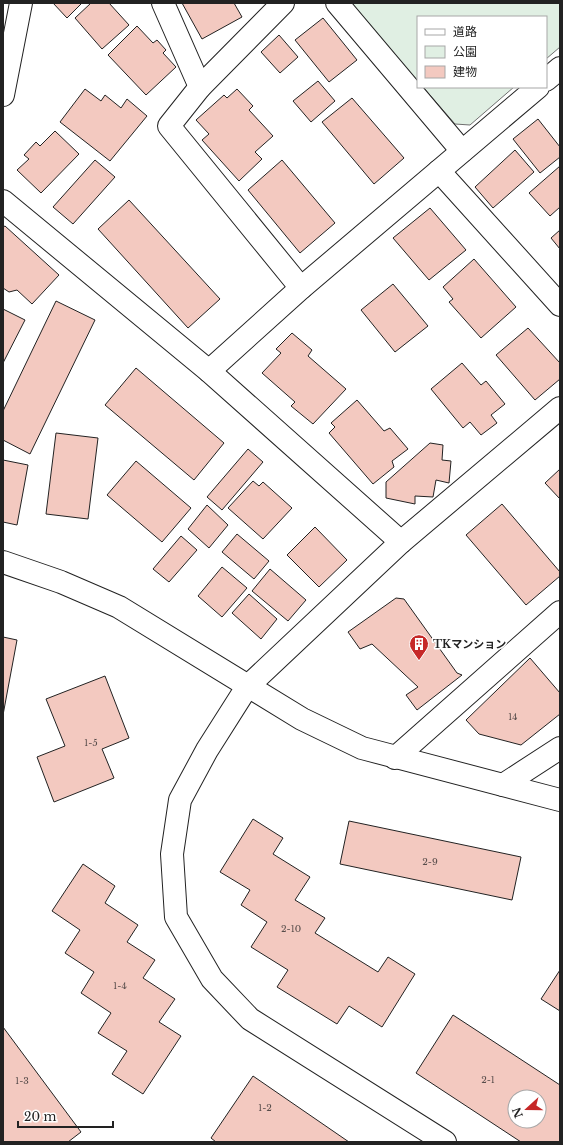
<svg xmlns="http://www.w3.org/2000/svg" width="563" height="1145" font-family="'Libre Baskerville','Noto Sans JP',serif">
	<rect width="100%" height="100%" fill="#fff"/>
	<g fill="#e0efe3" stroke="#6f6f6f">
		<polygon points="350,3 560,3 560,47 546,59 546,17 418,17 418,82"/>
		<polygon points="423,87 514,87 470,125 455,124"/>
	</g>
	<g fill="#f3c9c0" stroke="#222" fill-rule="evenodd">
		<polygon points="53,3 82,3 67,18"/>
		<polygon points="91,3 109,3 129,25 102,49 75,18"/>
		<polygon points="182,3 234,3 242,17 202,39"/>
		<polygon points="323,18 357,60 329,82 295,40"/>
		<polygon points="137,26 153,43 157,40 166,50 163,53 176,67 146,95 108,55"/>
		<polygon points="279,35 298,57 280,73 261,52"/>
		<polygon points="318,81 335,101 311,122 293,101"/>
		<polygon points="85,89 101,101 105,95 121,108 127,99 147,116 110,161 60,122"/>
		<polygon points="237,89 253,106 249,110 273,136 255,152 262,159 239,181 202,140 209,134 196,120 224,95 227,98"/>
		<polygon points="352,98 404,158 374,184 322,122"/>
		<polygon points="538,119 560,147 560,157 540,173 513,139"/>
		<polygon points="55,131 79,154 41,193 17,170 29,159 24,155 36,142 40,146"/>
		<polygon points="515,150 534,172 493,208 475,187"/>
		<polygon points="95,160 115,177 73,224 53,207"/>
		<polygon points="282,160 335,223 300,253 248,190"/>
		<polygon points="560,166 560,207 550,216 529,193"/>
		<polygon points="129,200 220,299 188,328 98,229"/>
		<polygon points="430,208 466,250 429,280 393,238"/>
		<polygon points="5,226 59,275 32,304 17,290 9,292 3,288 3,227"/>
		<polygon points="560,230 560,249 551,238"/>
		<polygon points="474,259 516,307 481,338 449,302 453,299 443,287"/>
		<polygon points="393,284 428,326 395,352 361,310"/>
		<polygon points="56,301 95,320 30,454 3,440 3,411"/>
		<polygon points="3,309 25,320 3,363"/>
		<polygon points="528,328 560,363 560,379 535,400 496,355"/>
		<polygon points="292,333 312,350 308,356 346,389 313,424 291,406 295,402 262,373 281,353 276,349"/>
		<polygon points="462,363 481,385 486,381 505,404 491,415 497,423 481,435 470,422 463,428 431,389"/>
		<polygon points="136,368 224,443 194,480 105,405"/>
		<polygon points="357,400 384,431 390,428 408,449 392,461 394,467 373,484 329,433 335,427 331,423"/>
		<polygon points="56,433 98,438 88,519 46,514"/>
		<polygon points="430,443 443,445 442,460 451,461 449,483 436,480 433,497 415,496 415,504 386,498 386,482"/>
		<polygon points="248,449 263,462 222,510 207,497"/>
		<polygon points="3,460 28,465 17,525 3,522"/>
		<polygon points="136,461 191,508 162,542 107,495"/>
		<polygon points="560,469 560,499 545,483"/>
		<polygon points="253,481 259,486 263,482 292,508 263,539 228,508"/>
		<polygon points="502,504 560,572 560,576 526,605 466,535"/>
		<polygon points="207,505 228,525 209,548 188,529"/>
		<polygon points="315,527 347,560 319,587 287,555"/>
		<polygon points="237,534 269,561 254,579 222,552"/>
		<polygon points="181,536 197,550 169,582 153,569"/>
		<polygon points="222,567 247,588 222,617 198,596"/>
		<polygon points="270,569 306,600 288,621 252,591"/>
		<polygon points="249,594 277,619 261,639 232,613"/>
		<polygon points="396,598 404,599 457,673 462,675 417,710 406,695 418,687 372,644 360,649 348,632"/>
		<polygon points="3,637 17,640 3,715"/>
		<polygon points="530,658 560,693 560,714 521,745 479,734 466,720"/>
		<polygon points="105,676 129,738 102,749 114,778 54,802 37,757 65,746 46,699"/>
		<polygon points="253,819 283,838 273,854 310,877 295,900 325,918 315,933 378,972 388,957 415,974 382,1027 349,1006 337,1024 277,987 288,970 251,947 267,922 241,905 250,890 220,872"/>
		<polygon points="349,821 521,857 512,900 340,864"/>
		<polygon points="83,864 115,886 105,903 138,925 127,942 155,960 143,978 175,999 159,1022 181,1036 143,1094 112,1074 127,1051 98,1033 111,1013 81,993 94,972 65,953 80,930 52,911"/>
		<polygon points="560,970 560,1011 541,999"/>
		<path d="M 453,1015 L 560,1085 L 560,1142 L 521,1142 L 416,1073 ZM 515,1097 L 539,1097 L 539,1121 L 515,1121 Z"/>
		<polygon points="3,1027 81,1132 68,1142 3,1142"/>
		<polygon points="253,1076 349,1142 216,1142 211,1138"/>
	</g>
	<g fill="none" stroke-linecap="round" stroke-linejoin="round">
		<defs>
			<g id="minor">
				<polyline points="163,3 200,87"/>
				<polyline points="283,3 200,87 169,126 301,288"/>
				<polyline points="337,3 462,151"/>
				<polyline points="546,80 560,68"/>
				<polyline points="3,95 21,3"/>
				<polyline points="439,171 560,305"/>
				<polyline points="3,201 209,371 401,542"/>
				<polyline points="209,371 301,288 538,87"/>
				<polyline points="3,562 61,582 119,607 302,719 362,748 560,800"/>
				<polyline points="395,758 560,612"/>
				<polyline points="503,785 560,748"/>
				<polyline points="445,1142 250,1019 212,979 176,917 172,854 180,800 207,750 247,687 401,542 560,408"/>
			</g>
		</defs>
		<use href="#minor" stroke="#222" stroke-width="24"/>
		<use href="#minor" stroke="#fff" stroke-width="22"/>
	</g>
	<defs>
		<symbol id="building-pin" viewBox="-11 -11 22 30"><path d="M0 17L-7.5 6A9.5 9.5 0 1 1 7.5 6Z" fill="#c62828" stroke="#fff"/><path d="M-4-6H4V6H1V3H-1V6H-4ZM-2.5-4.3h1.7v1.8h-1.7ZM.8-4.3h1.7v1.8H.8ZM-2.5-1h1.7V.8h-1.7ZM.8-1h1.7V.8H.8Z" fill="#fff"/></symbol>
	</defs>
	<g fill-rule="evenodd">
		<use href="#building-pin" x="408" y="633" width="22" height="30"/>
	</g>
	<g text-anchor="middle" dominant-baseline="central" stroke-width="3" stroke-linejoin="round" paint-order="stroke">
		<g font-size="9" fill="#564c4a">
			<text x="513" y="716">14</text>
			<text x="91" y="742">1-5</text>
			<text x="430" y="861">2-9</text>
			<text x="291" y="928">2-10</text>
			<text x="120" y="985">1-4</text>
			<text x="488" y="1079">2-1</text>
			<text x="22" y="1080">1-3</text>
			<text x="265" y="1107">1-2</text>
		</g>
		<g font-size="11" font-weight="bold" fill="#222" stroke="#fff" text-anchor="start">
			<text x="433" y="644">TKマンション</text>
		</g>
	</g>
	<rect width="563" height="1145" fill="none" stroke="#222222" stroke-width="8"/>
	<rect x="417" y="16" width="130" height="72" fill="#ffffff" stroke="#a7a7a7"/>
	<rect x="425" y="29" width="20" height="6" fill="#ffffff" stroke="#a7a7a7"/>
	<text x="453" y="36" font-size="12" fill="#222222">道路</text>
	<rect x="425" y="46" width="20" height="12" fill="#e0efe3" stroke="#a7a7a7"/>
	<text x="453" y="56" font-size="12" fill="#222222">公園</text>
	<rect x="425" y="66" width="20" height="12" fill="#f3c9c0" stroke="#a7a7a7"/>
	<text x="453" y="76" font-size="12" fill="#222222">建物</text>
	<g transform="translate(527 1109) rotate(249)"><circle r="19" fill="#ffffff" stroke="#a7a7a7"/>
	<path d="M0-3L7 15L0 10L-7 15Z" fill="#c62828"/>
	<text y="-6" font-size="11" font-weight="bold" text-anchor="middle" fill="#222222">N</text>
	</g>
	<path d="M18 1121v6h95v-6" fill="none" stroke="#222222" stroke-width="2"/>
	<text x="24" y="1121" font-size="12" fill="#222222" stroke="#ffffff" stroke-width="3" paint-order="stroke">20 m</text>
</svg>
